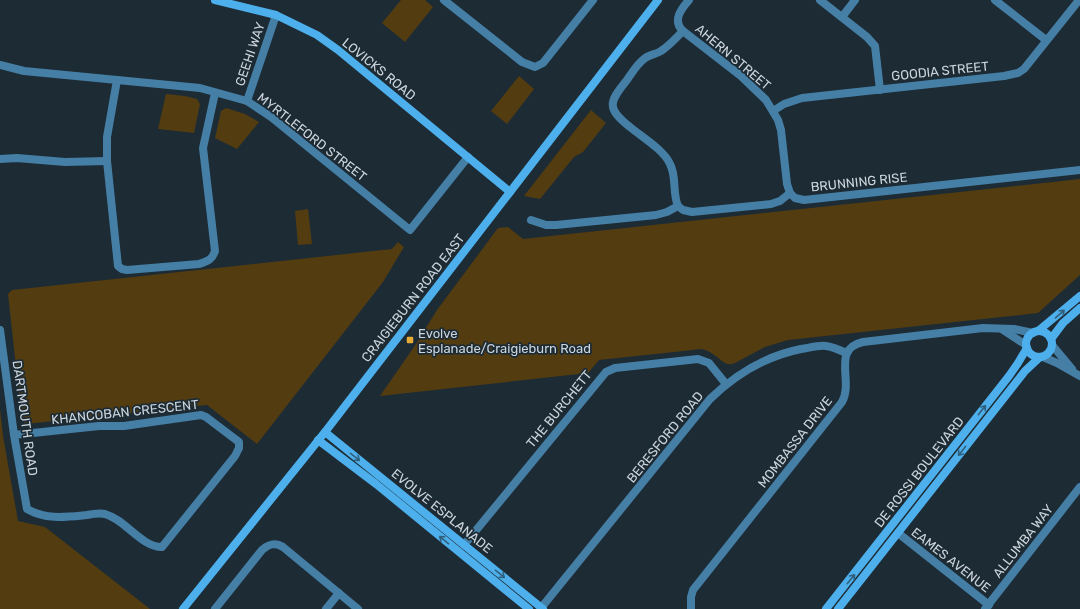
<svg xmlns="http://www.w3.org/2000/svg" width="1080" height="609" font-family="Rubik,sans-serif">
	<rect width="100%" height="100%" fill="#1d2b35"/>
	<g fill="#533c10">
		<polygon points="401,0 425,0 433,7 405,42 382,23"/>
		<polygon points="519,76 534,89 507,124 491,111"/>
		<polygon points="166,94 185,96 197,99 200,104 194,133 158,129"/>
		<polygon points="226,108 245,114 259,122 237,149 215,138 221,111"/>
		<polygon points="591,110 606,123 583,152 574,157 540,199 524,196"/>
		<path d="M 1080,179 L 1080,275 L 1038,313 L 788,340 L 765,347 L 735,363 C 725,367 722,360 714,355 C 711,352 706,350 702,349 L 599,360 L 588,373 L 380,396 L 416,344 L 437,310 L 498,228 L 508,227 L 523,239 Z"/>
		<polygon points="308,209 312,244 298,245 295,211"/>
		<polygon points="398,242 404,247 383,282 257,444 207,405 26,424 22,421 8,294 12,290 392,249"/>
		<polygon points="0,409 3,436 18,521 45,527 150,609 0,609"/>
	</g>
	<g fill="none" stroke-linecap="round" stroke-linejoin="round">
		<g stroke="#457fa5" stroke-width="8">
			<polyline points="444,0 522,62 535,67 543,63 593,0"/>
			<polyline points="820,0 867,37 875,46 880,90"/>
			<polyline points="995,0 1046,40"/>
			<polyline points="842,17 855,0"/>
			<polyline points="683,31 741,76 766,100 778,120 781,130 787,184 790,193"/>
			<polyline points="0,65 24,71 200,88 247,101 271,117 410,230 468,157"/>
			<path d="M 117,80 L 107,137 L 107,161 L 118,266 L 122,269 L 127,270 L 199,264 C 208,261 212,260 215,251 L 203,148 L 215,93"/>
			<polyline points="247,101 276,15"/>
			<polyline points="773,111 784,104 802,98 1004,76 1018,73 1024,69 1079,0"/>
			<polyline points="0,159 17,158 65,162 107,161"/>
			<path d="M 678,206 C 672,192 677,177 670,164 C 664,150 642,137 630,127 C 606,108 609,102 627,80 C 632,73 637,64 644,59 C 649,54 655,55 661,51 C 669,46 676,38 683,31 C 672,21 681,9 689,0"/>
			<polyline points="531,220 546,225 556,225 656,215 667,212 678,206 683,210 692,212 771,204 780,201 790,193 795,198 804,200 1080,170"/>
			<path d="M 0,330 L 14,435 L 27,509 C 46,520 66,517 87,515 C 92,514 100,513 105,514 C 126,520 141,547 162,547 L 235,456 L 239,448 L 239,442 L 206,417 L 201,415 L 124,426 L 99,426 L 14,435"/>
			<polyline points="1003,330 1026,345"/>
			<polyline points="1052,345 1072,369"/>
			<polyline points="1043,357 1057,363 1080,376"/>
			<polyline points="898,533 989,605"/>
			<polyline points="464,545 606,372 615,368 698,359 709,363 726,384"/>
			<path d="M 541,608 L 710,399 C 736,374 766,356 801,349 C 809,348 818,345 826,346 C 833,347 840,350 846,353"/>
			<path d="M 215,609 L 262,550 C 269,544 275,542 283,547 L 358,609"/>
			<polyline points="326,609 339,593"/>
			<path d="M 691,609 L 691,597 L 693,590 L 842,402 C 854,381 831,349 863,342 L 983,328 L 1014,329 L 1033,333"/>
			<polyline points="985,609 1080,487"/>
		</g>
		<g stroke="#4db0ec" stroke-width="8">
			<polyline points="215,0 276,15 317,35 338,50 510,192"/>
			<polyline points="1038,331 1080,296"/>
			<circle cx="1039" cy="344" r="13"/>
			<polyline points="1051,339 1063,323 1080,308"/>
			<polyline points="325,432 543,609"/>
			<polyline points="318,440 376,484 529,609"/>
			<polyline points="183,609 325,432 658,0"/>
			<polyline points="826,609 1009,376 1018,363 1027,348"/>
			<polyline points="838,609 1018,380 1025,371 1040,357"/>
		</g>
	</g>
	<defs><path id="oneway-shaft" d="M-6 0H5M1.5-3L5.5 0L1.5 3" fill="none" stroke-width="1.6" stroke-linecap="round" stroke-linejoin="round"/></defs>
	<g stroke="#30607e">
		<use href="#oneway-shaft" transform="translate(1060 314) rotate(-41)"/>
		<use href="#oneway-shaft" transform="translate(982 410) rotate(-52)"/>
		<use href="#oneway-shaft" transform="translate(962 451) rotate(128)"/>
		<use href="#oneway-shaft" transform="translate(355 457) rotate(39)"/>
		<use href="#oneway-shaft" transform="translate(444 540) rotate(-141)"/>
		<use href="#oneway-shaft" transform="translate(500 574) rotate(39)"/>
		<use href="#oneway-shaft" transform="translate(851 579) rotate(-51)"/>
	</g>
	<rect fill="#e7ac36" stroke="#1d2b35" stroke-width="1.5" x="406" y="336" width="8" height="8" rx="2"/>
	<g text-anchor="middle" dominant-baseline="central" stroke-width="3.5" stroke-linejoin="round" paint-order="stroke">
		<g font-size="13" fill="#ccd5dc" stroke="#1d2b35">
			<text transform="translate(250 54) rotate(-71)">GEEHI WAY</text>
			<text transform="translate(733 57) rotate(40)">AHERN STREET</text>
			<text transform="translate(379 69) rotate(39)">LOVICKS ROAD</text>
			<text transform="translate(940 71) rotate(-6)">GOODIA STREET</text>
			<text transform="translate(312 137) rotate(38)">MYRTLEFORD STREET</text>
			<text transform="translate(859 182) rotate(-6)">BRUNNING RISE</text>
			<text transform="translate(413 298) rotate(-52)">CRAIGIEBURN ROAD EAST</text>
			<text transform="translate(559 409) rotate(-51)">THE BURCHETT</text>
			<text transform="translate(125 412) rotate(-6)">KHANCOBAN CRESCENT</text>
			<text transform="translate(25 418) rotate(82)">DARTMOUTH ROAD</text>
			<text transform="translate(665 437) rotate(-51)">BERESFORD ROAD</text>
			<text transform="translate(795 442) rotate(-52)">MOMBASSA DRIVE</text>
			<text transform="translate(919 472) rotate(-52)">DE ROSSI BOULEVARD</text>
			<text transform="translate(442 511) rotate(39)">EVOLVE ESPLANADE</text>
			<text transform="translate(1023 541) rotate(-52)">ALLUMBA WAY</text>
			<text transform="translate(951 560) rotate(38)">EAMES AVENUE</text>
		</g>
		<g font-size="13" fill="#ccd5dc" stroke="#1d2b35" text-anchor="start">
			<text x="418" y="333">Evolve<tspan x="418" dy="15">Esplanade/Craigieburn Road</tspan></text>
		</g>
	</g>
</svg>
